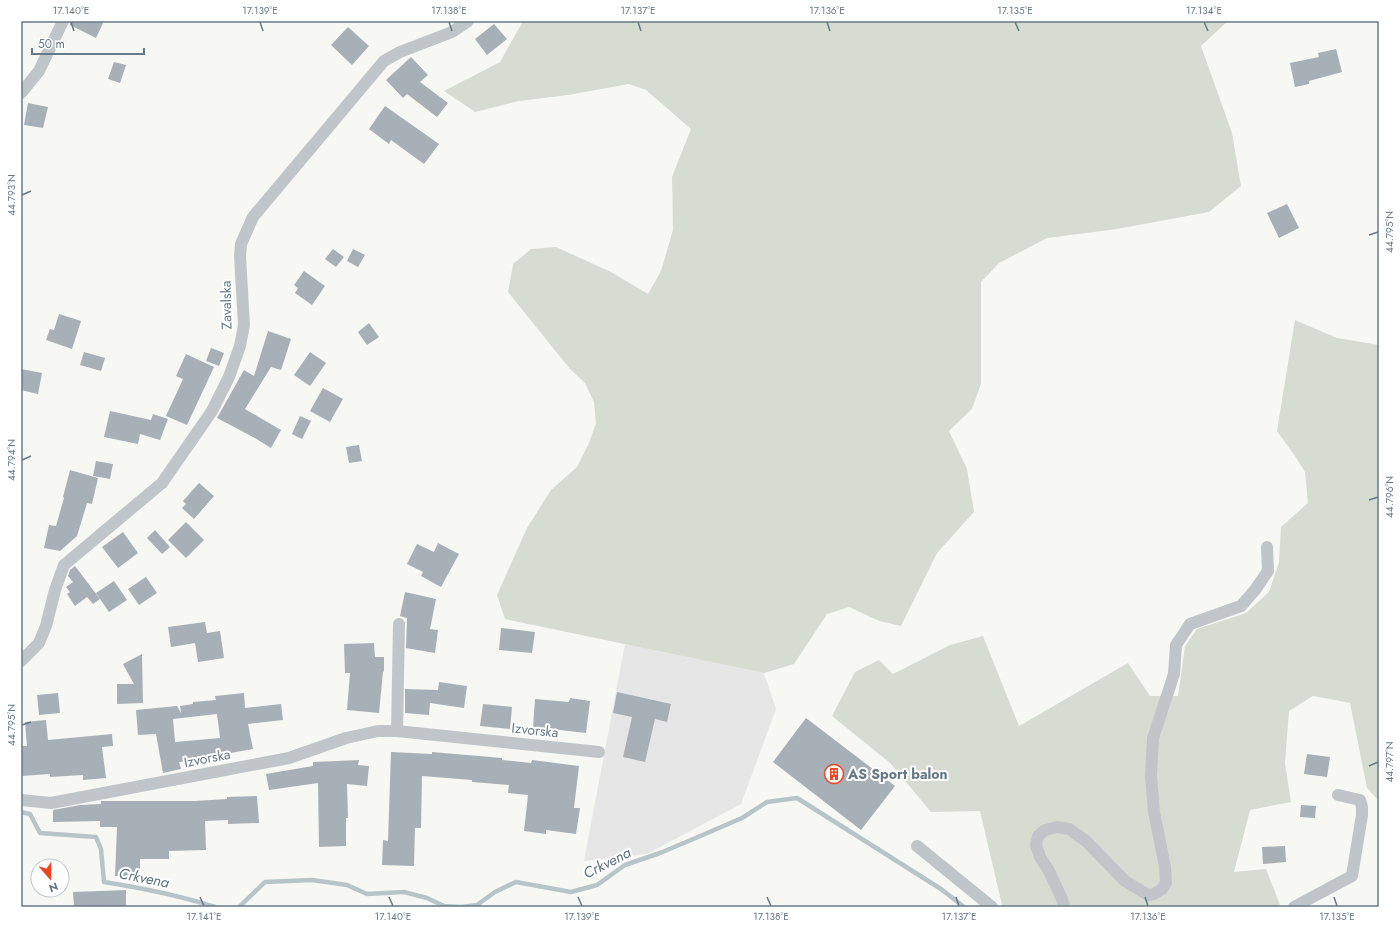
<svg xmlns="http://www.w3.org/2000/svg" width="1400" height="928" font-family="Jost,sans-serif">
	<rect width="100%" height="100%" fill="#f7f7f4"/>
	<polygon fill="#e5e6e5" points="625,644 764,673 776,709 741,804 647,854 584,861"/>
	<g fill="#d7dcd3">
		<polygon points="523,21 1228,21 1201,46 1232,133 1241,186 1209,212 1117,229 1047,238 999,263 981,282 981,384 972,409 949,431 967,469 974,512 937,553 901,626 879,621 849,607 827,614 794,664 764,673 505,619 497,595 527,528 551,490 577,467 589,443 596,423 594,402 585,383 570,369 508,292 513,264 531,249 556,247 611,272 648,294 661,271 673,230 672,177 691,129 646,90 629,84 568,95 519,101 475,112 444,91 500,62"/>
		<polygon points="1295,320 1337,338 1379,345 1379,801 1367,788 1350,703 1313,696 1289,711 1285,763 1291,802 1250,810 1234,872 1266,869 1280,905 1276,907 1004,907 1002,905 980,811 931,812 890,763 832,716 855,672 879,660 893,674 950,645 983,636 1019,726 1128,663 1150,696 1178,696 1185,646 1197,629 1246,613 1269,592 1279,562 1281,527 1308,503 1305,472 1295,456 1277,431"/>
	</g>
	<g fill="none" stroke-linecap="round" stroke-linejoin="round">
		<g stroke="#b7c5c8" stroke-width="4.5">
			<path d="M 21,812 L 30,814 L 40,833 L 96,837 L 101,849 L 104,882 C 142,888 178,895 215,907"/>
			<polyline points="239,907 265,882 312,880 347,885 367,894 404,892 427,898 444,906 461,907 477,905 495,892 516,882 571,892 597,885 625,865 660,853 698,837 742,818 767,802 797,798 941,889 964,907"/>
		</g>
	</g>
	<g fill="#a7b0b6" fill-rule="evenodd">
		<polygon points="70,21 104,21 96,38 70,25"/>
		<polygon points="494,24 507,39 487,55 475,39"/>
		<polygon points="348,27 369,46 352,65 331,45"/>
		<polygon points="1336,49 1342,72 1309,81 1309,84 1295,87 1290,63 1319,57 1318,53"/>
		<polygon points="411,57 428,75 420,82 448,103 437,117 407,94 403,98 386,80"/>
		<polygon points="114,62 126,65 120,83 108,79"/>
		<polygon points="28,103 48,107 43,128 24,125"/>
		<polygon points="385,106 439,144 424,164 391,140 389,144 369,129"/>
		<polygon points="1287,204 1299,228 1279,238 1267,213"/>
		<polygon points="333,249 344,257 336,267 325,259"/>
		<polygon points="353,249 365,255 358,267 347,261"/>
		<polygon points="304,271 325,286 312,305 295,293 298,288 294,285"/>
		<polygon points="59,314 81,321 72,349 46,340 50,329 54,330"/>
		<polygon points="369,323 379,337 367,345 358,332"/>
		<polygon points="268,331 291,339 281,370 271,367 245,409 281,430 271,448 253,437 217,418 244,370 254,376"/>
		<polygon points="211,348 224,353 219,366 206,361"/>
		<polygon points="84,352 105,358 101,371 80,365"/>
		<polygon points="310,352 326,363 310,386 294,375"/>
		<polygon points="186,354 214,367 187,425 166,416 183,379 176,376"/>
		<polygon points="21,369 42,373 38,394 21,390"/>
		<polygon points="323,388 343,399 330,422 310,411"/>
		<polygon points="110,411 151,420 153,414 168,419 160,440 140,434 138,444 104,437"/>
		<polygon points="300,416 311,421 302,439 292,434"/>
		<polygon points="359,445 362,461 349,463 346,447"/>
		<polygon points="96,461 113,464 110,479 93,476"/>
		<polygon points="70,470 98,478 92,504 87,503 77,536 60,551 44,548 49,525 56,526 64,498 63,497"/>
		<polygon points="199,483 214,496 194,519 182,508 186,504 183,501"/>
		<polygon points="186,522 204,540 186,558 168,540"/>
		<polygon points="155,530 170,547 162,554 147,538"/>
		<polygon points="123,532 138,553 118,568 102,547"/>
		<polygon points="438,543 459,554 441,587 421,576 423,572 407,564 417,544 434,552"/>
		<polygon points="75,566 100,599 93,604 87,597 75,606 67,594 70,592 66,587 73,582 68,576 70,570"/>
		<polygon points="146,577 157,593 139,605 128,589"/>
		<polygon points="114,581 127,600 109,612 96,593"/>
		<polygon points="405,592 436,599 430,629 438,630 435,653 406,648 407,618 400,616"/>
		<polygon points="205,622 207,633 220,631 224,658 198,662 195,643 171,647 168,627"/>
		<polygon points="501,628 535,632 532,653 499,650"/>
		<polygon points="374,643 375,657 384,657 384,671 383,672 379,713 347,710 350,673 345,673 344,644"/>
		<polygon points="142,654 143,703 117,704 117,684 134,684 123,664"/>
		<polygon points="439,682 467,686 464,708 430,703 429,715 405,713 405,689 438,690"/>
		<polygon points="617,692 671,704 667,722 655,719 645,762 623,757 632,717 613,713"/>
		<polygon points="58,693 60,713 39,715 37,695"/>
		<path d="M 244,693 L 245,708 L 281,704 L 283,720 L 248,724 L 253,749 L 208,757 L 209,760 L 179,762 L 181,769 L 163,773 L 156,734 L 138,735 L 136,710 L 177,706 L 181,713 L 180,706 L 193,704 L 193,702 L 216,700 L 215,696 ZM 217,714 L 220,738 L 175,742 L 173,719 Z"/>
		<polygon points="570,698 590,701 586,733 533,727 535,699 569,702"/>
		<polygon points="483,704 512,707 510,729 480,726"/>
		<polygon points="806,718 895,786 861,830 773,762"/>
		<polygon points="46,720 48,740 112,734 113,746 102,747 106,778 83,780 83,775 50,777 50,774 21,776 21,746 27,746 25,722"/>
		<polygon points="391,752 432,754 432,752 502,758 502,760 531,763 532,760 579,766 574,808 580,808 576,834 546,830 546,834 524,831 528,795 508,793 509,785 472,782 472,780 422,776 421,828 415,828 414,866 382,865 383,840 388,841"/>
		<polygon points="1307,754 1330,757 1327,777 1304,774"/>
		<polygon points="359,760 358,765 369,766 367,786 347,784 348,818 346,818 346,846 319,847 318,783 269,790 266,774 313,766 313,762"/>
		<polygon points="257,796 259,823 228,824 228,820 205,821 206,850 169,851 169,859 140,859 140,876 115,876 117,827 100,827 100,821 53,822 53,810 80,805 101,804 101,801 195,801 227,799 227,797"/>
		<polygon points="1301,805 1316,806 1315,818 1300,817"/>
		<polygon points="1285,846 1286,862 1263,864 1262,847"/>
		<polygon points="126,890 126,907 74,907 73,892"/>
	</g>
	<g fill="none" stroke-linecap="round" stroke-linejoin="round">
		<g stroke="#c0c5c9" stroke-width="12">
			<polyline points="21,93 39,71 63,21"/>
			<polyline points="21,661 39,643 46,626 55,590 64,565 162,483 212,411 229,377 240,346 244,325 240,256 241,244 253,217 384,61 400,52 452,32 468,21"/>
			<polyline points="397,731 399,624"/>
			<polyline points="21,800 51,803 289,758 346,738 378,731 397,731 599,752"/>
			<polyline points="917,846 992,907"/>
			<polyline points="1064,907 1062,899 1049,871 1040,857 1036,845 1038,836 1045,830 1057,827 1069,829 1086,841 1125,881 1143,892 1148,895 1154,894 1162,889 1166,883 1165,867 1154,812 1151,776 1153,738 1174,674 1176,645 1190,624 1241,606 1255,590 1268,571 1267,547"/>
			<polyline points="1294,907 1352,876 1362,815 1362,807 1360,800 1338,795"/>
		</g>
	</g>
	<path fill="none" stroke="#657986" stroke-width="1.5" d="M 71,22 L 74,31M 260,22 L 263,31M 449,22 L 452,31M 638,22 L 641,31M 827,22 L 830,31M 1015,22 L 1019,31M 1204,22 L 1208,31M 22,195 L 31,191M 1369,235 L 1378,232M 22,460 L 31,456M 1369,500 L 1378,497M 22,725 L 31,722M 1369,766 L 1378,762M 200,897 L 204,906M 389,897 L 393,906M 578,897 L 582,906M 767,897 L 771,906M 956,897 L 959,906M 1145,897 L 1148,906M 1334,897 L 1337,906"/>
	<defs>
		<symbol id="building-ring" viewBox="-11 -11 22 22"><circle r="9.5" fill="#fff" stroke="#eb4621" stroke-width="1.5"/><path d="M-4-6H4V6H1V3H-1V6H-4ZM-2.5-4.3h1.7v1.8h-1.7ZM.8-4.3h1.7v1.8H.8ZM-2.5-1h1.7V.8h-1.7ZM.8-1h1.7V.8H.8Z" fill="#eb4621"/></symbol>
	</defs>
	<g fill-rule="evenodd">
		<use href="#building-ring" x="823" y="763" width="22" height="22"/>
	</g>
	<g text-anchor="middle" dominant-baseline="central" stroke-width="4" stroke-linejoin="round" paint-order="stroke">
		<g font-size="14" fill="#657986" stroke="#fff">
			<text transform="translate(226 305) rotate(-91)">Zavalska</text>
			<text transform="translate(535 730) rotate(6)">Izvorska</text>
			<text transform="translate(207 758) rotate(-11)">Izvorska</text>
		</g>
		<g font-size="14" font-weight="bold" fill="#657986" stroke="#fff" text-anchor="start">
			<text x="848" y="774">AS Sport balon</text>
		</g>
		<g font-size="15" font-style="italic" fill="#5c747c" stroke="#fff">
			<text transform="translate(607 863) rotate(-27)">Crkvena</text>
			<text transform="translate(144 878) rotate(11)">Crkvena</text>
		</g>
	</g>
	<rect width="1400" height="928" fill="none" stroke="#ffffff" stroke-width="44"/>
	<g transform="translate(50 878) rotate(160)"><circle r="19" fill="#ffffff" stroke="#c1c9cf"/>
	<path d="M0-3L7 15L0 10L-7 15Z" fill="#eb4621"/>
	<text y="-6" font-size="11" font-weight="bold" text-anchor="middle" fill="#657986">N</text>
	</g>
	<path d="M32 48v6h112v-6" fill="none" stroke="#657986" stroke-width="2"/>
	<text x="38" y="48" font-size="12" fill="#657986" stroke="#ffffff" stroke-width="3" paint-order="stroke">50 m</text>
	<rect x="22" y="22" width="1356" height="884" fill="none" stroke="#657986" stroke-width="1.5"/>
	<g font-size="10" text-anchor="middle" fill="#657986">
		<text x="71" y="14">17.140°E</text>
		<text x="260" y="14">17.139°E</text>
		<text x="449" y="14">17.138°E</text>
		<text x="638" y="14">17.137°E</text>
		<text x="827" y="14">17.136°E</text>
		<text x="1015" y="14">17.135°E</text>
		<text x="1204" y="14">17.134°E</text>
		<text transform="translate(11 195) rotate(-90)" y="4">44.793°N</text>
		<text transform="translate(1389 232) rotate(-90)" y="4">44.795°N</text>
		<text transform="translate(11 460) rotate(-90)" y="4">44.794°N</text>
		<text transform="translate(1389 497) rotate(-90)" y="4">44.796°N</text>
		<text transform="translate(11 725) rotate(-90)" y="4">44.795°N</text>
		<text transform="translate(1389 762) rotate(-90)" y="4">44.797°N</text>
		<text x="204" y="920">17.141°E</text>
		<text x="393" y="920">17.140°E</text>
		<text x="582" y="920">17.139°E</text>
		<text x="771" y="920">17.138°E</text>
		<text x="959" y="920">17.137°E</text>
		<text x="1148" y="920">17.136°E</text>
		<text x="1337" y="920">17.135°E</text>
	</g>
</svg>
